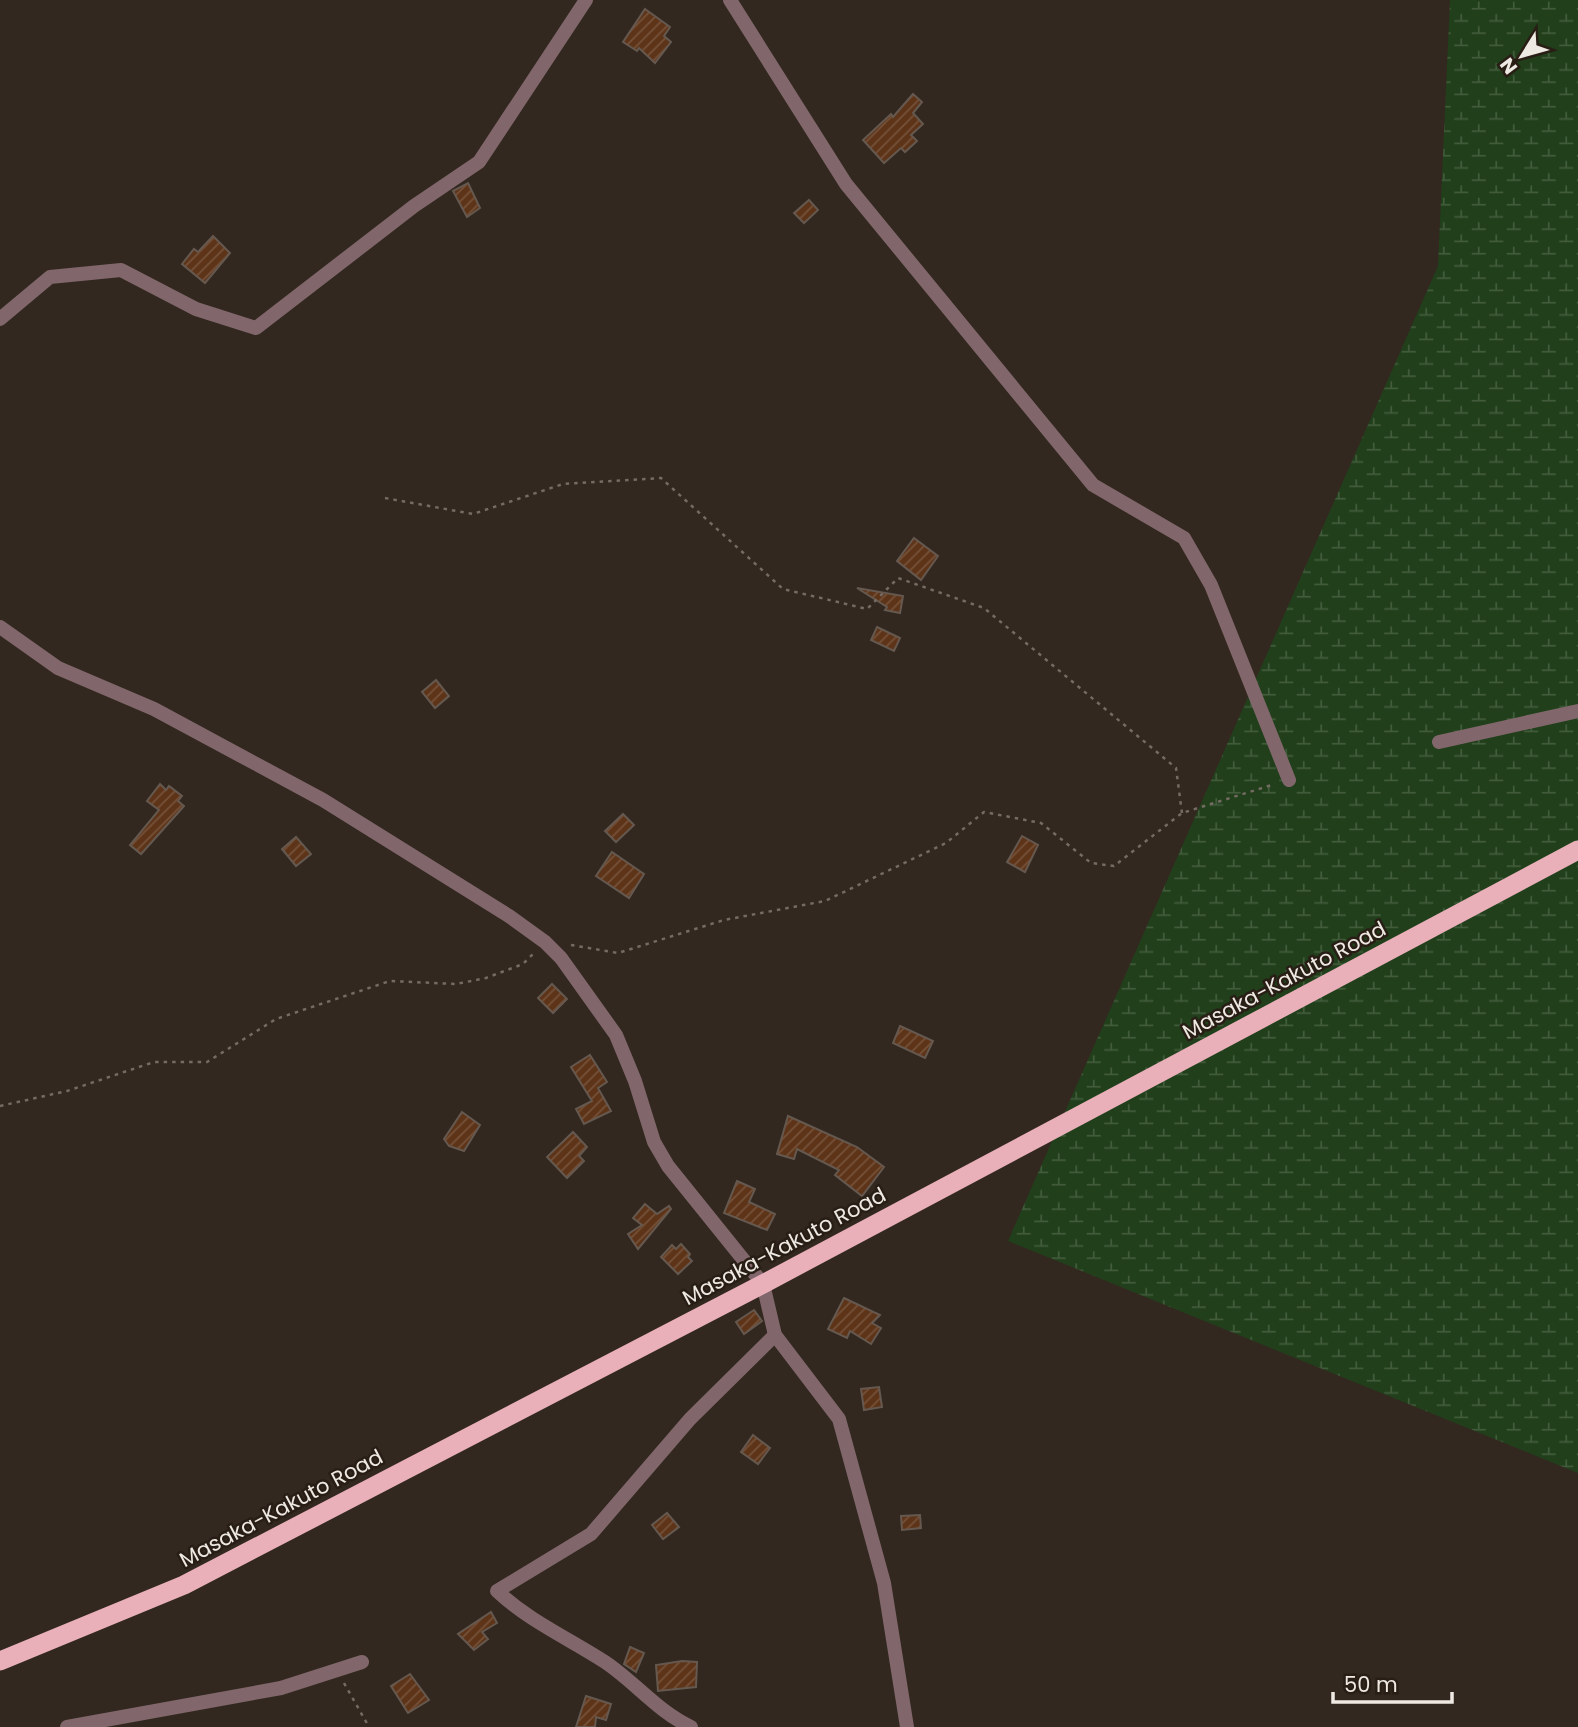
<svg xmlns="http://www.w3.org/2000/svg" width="1578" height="1727" font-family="Poppins,sans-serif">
	<defs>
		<pattern id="wetland-marsh" width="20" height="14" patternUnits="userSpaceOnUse" patternTransform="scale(1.75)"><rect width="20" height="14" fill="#203f1a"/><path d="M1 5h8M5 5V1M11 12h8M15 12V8" fill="none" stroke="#415b3b"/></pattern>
		<pattern id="building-hatch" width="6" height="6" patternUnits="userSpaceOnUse" patternTransform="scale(1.75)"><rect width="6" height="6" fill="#5e3418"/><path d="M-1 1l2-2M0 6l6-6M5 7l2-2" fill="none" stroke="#755139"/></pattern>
	</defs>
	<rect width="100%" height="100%" fill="#32281f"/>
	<polygon fill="url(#wetland-marsh)" points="1450,0 1578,0 1578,1473 1008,1241 1438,266"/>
	<g fill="url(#building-hatch)" stroke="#65584f" stroke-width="2">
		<polygon points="645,9 670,27 664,36 671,42 655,63 639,48 637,51 623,42"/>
		<polygon points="913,94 922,102 913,113 923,124 911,135 917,141 905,152 901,148 884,163 863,140 891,114 893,117"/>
		<polygon points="468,183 480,208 467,217 453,191"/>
		<polygon points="809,200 818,210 804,223 794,213"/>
		<polygon points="213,236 230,253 205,283 182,264 194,249 198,252"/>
		<polygon points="914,538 938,556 921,580 897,561"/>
		<polygon points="857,588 903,596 900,613 885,610 887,607"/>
		<polygon points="877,627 900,638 894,651 871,640"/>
		<polygon points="436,680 449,696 435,708 422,692"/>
		<polygon points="160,784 166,790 169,786 182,796 178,801 184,806 141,854 130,845 159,810 147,801"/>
		<polygon points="623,814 634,825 616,842 605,831"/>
		<polygon points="1022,836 1038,845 1025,872 1007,862"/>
		<polygon points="296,837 311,854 296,866 282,849"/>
		<polygon points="612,852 644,874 629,898 596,876"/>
		<polygon points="552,984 567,999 553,1013 538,998"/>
		<polygon points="900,1026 933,1041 925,1058 893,1043"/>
		<polygon points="590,1055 607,1082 598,1088 611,1111 584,1124 576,1109 592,1101 571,1067"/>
		<polygon points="462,1112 480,1125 464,1151 449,1146 444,1139"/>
		<polygon points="788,1116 857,1147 884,1167 862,1196 835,1175 839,1170 797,1149 794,1159 777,1154"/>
		<polygon points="573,1132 587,1147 579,1156 584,1161 567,1178 547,1157"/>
		<polygon points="737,1181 755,1189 749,1202 775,1214 767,1230 724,1213"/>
		<polygon points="645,1204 657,1214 669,1206 671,1209 638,1249 628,1234 642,1225 633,1218"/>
		<polygon points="681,1244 690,1254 688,1257 692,1261 678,1274 661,1257 672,1245 676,1249"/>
		<polygon points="844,1298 880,1315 872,1323 881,1328 871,1344 850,1331 847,1338 828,1329"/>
		<polygon points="754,1310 762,1321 744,1334 736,1322"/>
		<polygon points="879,1387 882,1407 864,1410 861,1389"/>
		<polygon points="753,1435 770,1448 758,1464 741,1452"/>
		<polygon points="667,1513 679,1527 663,1539 652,1525"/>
		<polygon points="920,1515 921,1528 902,1530 901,1516"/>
		<polygon points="491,1612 497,1623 482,1632 488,1639 474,1650 458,1634"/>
		<polygon points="630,1647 644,1653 636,1672 624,1664"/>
		<polygon points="682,1661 697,1662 696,1687 658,1691 656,1665"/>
		<polygon points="410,1674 429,1700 408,1713 391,1686"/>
		<polygon points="586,1696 611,1704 606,1720 596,1717 595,1727 576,1727"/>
	</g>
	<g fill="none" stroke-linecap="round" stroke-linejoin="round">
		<g stroke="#746b63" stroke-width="2.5" stroke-dasharray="3.5 5" stroke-linecap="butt">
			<polyline points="385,498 473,514 563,484 661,478 783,589 867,609 898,578 984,608 1176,768 1182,813"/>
			<polyline points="571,945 618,953 724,920 825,901 946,843 984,812 1041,823 1091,863 1114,866 1182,813 1275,784"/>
			<polyline points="0,1106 67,1091 154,1062 207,1062 276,1019 390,981 456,984 486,978 523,964 534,953"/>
			<polyline points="344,1683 369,1727"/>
		</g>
		<g stroke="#81676b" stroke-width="14">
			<polyline points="730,0 846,184 1093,485 1184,538 1211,585 1289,780"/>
			<polyline points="0,319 50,277 121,270 196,309 256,328 414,206 479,162 586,0"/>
			<polyline points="0,627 58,668 154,709 323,800 509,916 545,942 561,958 616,1035 635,1081 654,1142 668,1166 763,1284 775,1335 839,1419 884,1583 907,1727"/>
			<polyline points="1439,742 1578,711"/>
			<polyline points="67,1727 281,1688 362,1662"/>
			<path d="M 691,1727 C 657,1711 635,1682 605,1662 C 568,1638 529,1621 497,1591 L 591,1534 L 690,1419 L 775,1335"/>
		</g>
		<polyline stroke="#e9b0ba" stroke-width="19" points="0,1661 184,1585 763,1284 1578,850"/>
	</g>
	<g text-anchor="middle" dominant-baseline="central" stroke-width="5" stroke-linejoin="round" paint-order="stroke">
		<g font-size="21" fill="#efe9e3" stroke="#281e15">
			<text transform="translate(1284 980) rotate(-28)">Masaka-Kakuto Road</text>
			<text transform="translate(784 1246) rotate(-28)">Masaka-Kakuto Road</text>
			<text transform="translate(281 1508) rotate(-28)">Masaka-Kakuto Road</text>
		</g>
	</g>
	<g transform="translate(1522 56) rotate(233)" stroke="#281e15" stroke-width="5" paint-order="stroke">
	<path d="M0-5L12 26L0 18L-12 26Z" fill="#efe9e3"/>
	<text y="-10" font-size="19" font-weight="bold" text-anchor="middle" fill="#efe9e3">N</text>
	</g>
	<path d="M1333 1692v10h119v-10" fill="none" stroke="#efe9e3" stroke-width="3.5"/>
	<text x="1344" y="1692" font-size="21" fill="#efe9e3" stroke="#281e15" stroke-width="5" paint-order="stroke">50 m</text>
</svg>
